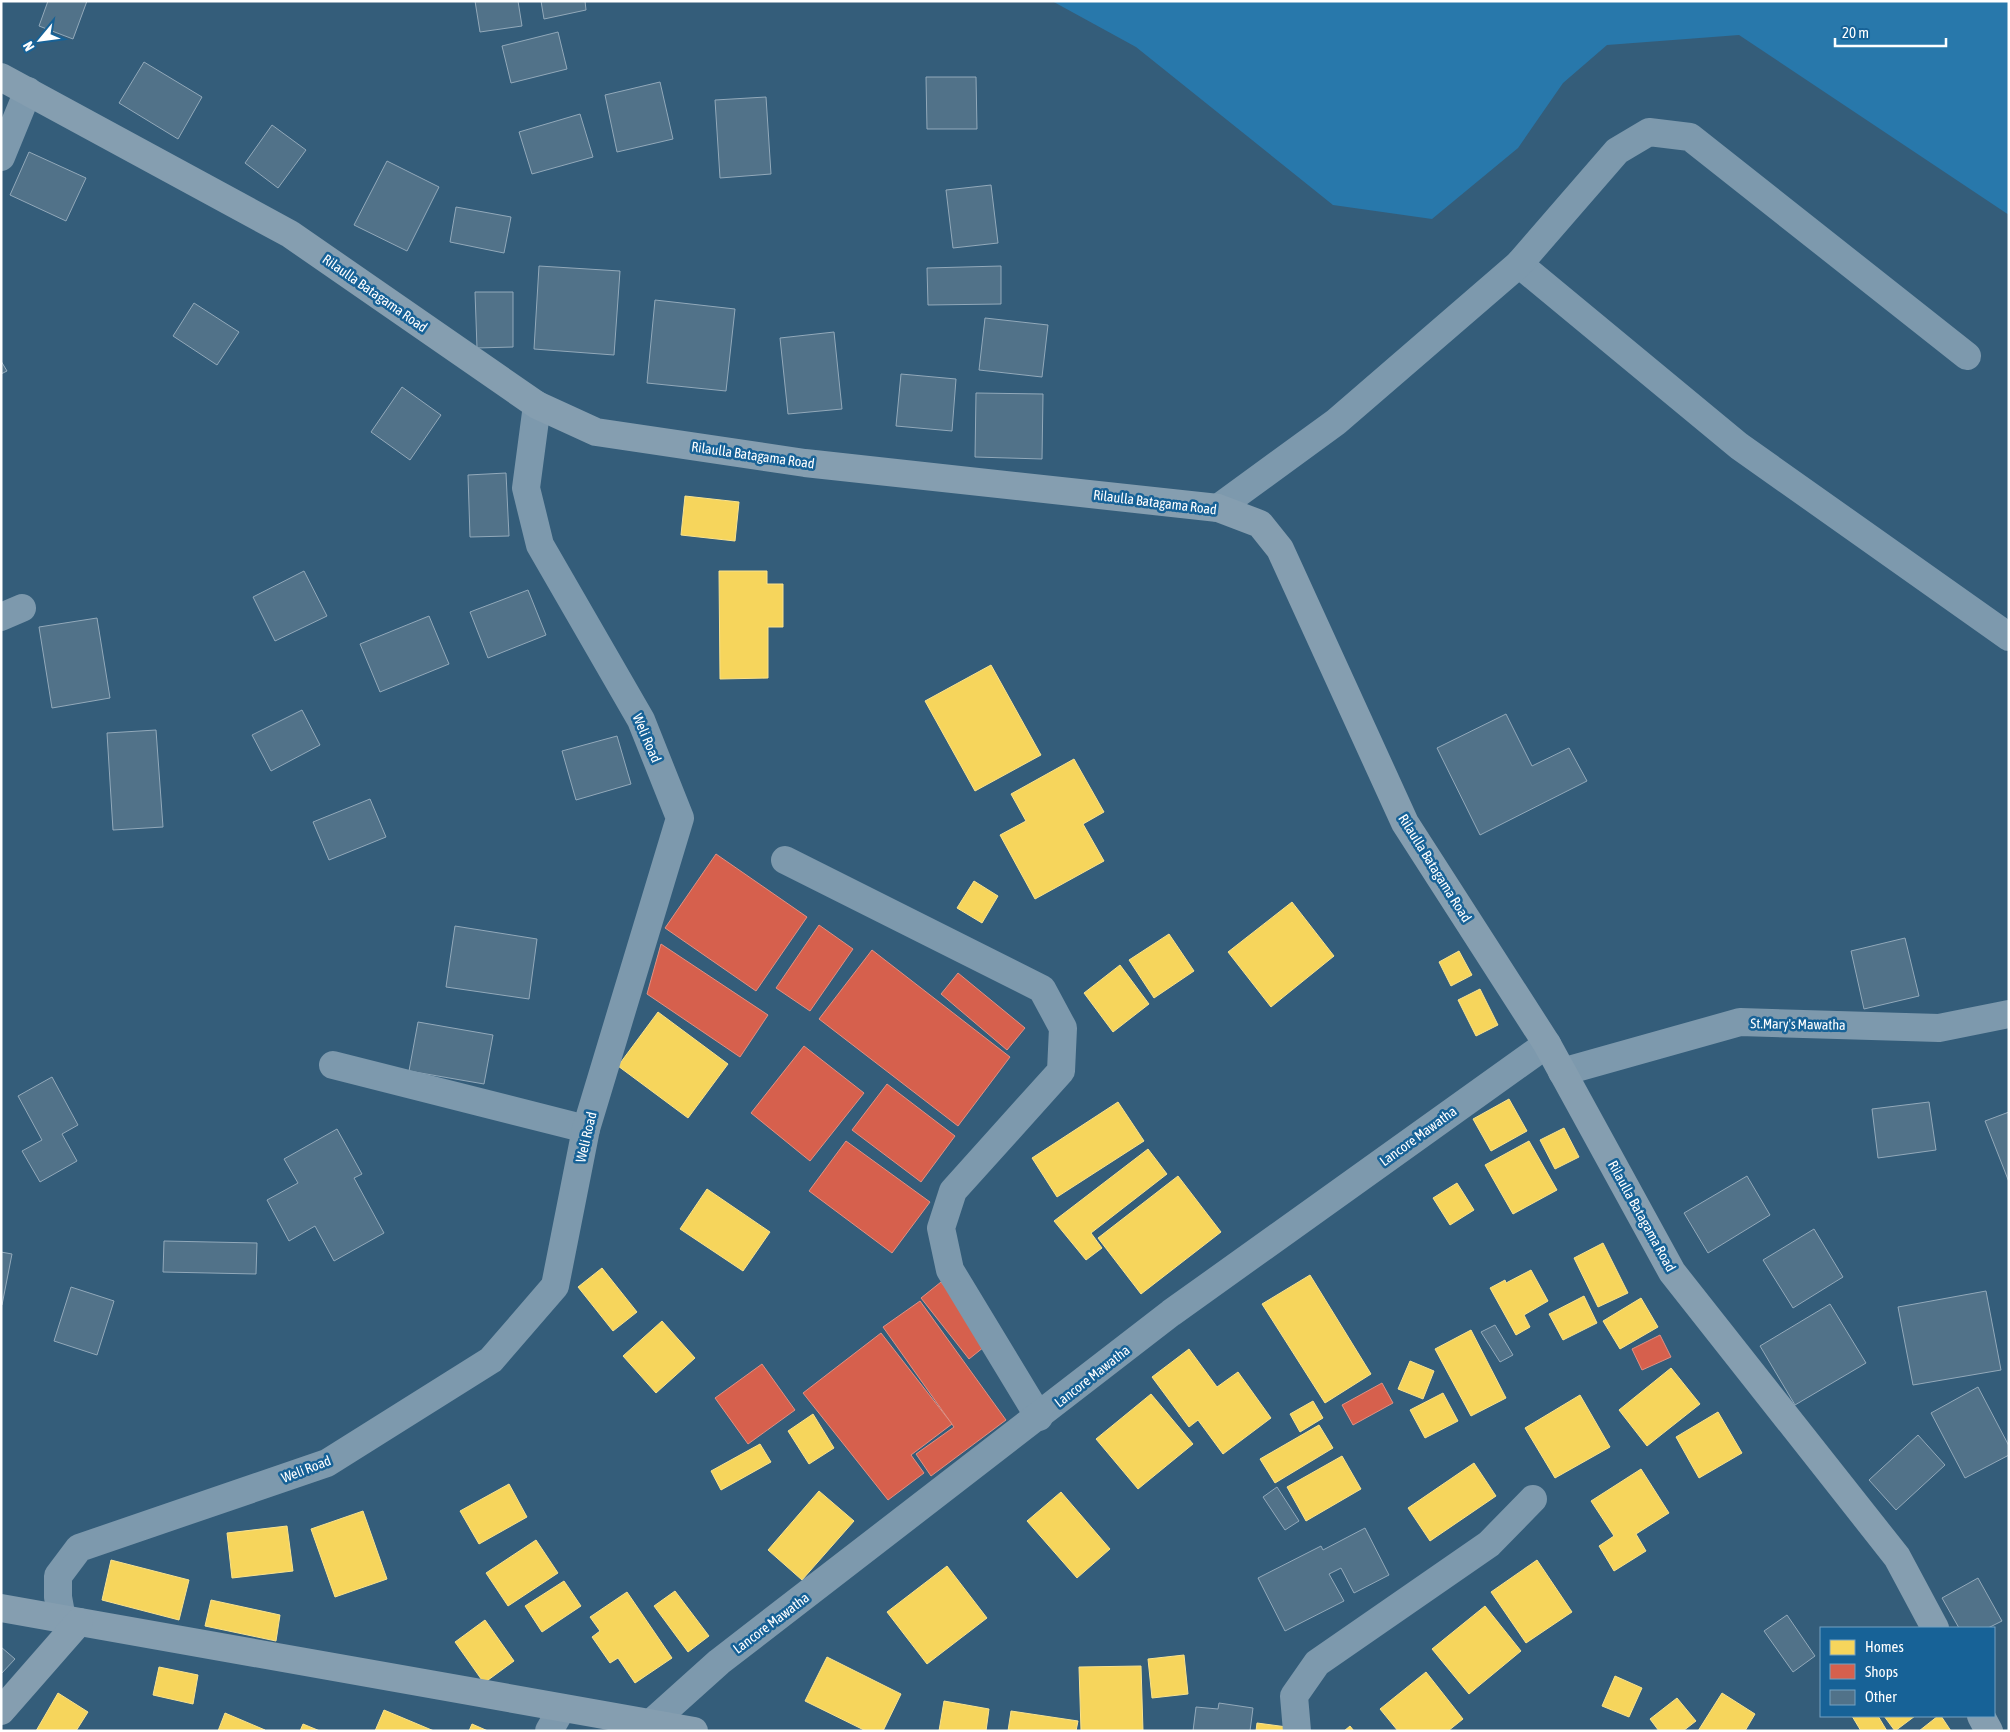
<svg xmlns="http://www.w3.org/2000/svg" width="2010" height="1732" font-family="'Asap Condensed',sans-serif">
	<rect width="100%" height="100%" fill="#345d7a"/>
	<polygon fill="#2878ab" points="1052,1 2009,1 2009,215 1739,35 1607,45 1563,83 1518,148 1432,219 1333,205 1136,47"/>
	<g fill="#f6d55c" stroke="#f9e28d">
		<polygon points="685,496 739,502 735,541 681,535"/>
		<polygon points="719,571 767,571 767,584 783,584 783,627 768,627 768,678 720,679"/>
		<polygon points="991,665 1041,755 975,791 925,701"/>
		<polygon points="1074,759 1104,812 1083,824 1104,861 1035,899 1000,835 1026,821 1011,794"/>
		<polygon points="974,881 998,896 982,923 957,908"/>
		<polygon points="1292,902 1334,956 1271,1007 1228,952"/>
		<polygon points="1169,934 1194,971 1154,998 1129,960"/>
		<polygon points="1459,951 1472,975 1451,986 1439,962"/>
		<polygon points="1120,965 1149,1004 1113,1032 1084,993"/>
		<polygon points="1480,989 1498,1025 1476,1036 1458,1000"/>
		<polygon points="658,1012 728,1064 688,1118 618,1066"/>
		<polygon points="1509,1099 1527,1131 1491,1151 1473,1119"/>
		<polygon points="1118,1102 1144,1141 1057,1197 1032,1158"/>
		<polygon points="1564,1128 1579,1157 1555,1169 1540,1140"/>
		<polygon points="1529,1141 1557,1190 1513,1214 1485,1165"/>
		<polygon points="1148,1149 1167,1174 1091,1233 1102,1248 1086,1260 1054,1221"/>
		<polygon points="1178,1176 1221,1232 1141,1294 1098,1238"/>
		<polygon points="1457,1183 1474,1210 1450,1225 1433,1198"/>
		<polygon points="707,1189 770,1232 743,1271 680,1229"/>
		<polygon points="1603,1243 1628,1293 1598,1307 1574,1258"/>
		<polygon points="602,1268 637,1312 613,1331 578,1287"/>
		<polygon points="1531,1270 1548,1301 1524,1315 1530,1327 1516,1335 1490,1288 1505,1280 1506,1283"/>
		<polygon points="1310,1275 1371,1374 1325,1403 1262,1304"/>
		<polygon points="1584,1296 1597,1323 1563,1340 1549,1314"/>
		<polygon points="1641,1298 1658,1327 1620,1349 1603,1321"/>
		<polygon points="662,1321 695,1358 656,1393 623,1356"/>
		<polygon points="1471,1330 1506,1398 1471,1416 1435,1349"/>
		<polygon points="1189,1349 1217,1387 1238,1372 1271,1418 1223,1454 1198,1420 1189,1427 1152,1377"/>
		<polygon points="1410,1361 1434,1371 1423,1399 1398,1389"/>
		<polygon points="1671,1368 1700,1404 1647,1446 1619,1410"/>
		<polygon points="1443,1393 1458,1421 1425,1438 1410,1410"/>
		<polygon points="1151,1394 1193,1444 1138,1489 1096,1439"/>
		<polygon points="1580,1395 1610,1447 1555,1478 1525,1428"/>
		<polygon points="1313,1401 1323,1418 1300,1432 1290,1414"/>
		<polygon points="1718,1412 1742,1453 1699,1478 1676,1437"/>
		<polygon points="813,1414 834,1448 809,1464 788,1431"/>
		<polygon points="1319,1425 1333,1448 1275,1483 1260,1459"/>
		<polygon points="760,1444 771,1462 721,1490 711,1471"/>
		<polygon points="1342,1456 1361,1489 1306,1521 1287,1487"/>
		<polygon points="1474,1463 1496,1496 1430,1541 1408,1508"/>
		<polygon points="1641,1469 1669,1513 1636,1534 1646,1551 1614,1571 1599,1546 1614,1536 1591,1501"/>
		<polygon points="509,1484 527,1517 479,1544 460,1511"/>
		<polygon points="819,1491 854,1521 802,1580 768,1550"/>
		<polygon points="1061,1492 1110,1549 1077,1578 1027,1521"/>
		<polygon points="363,1511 387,1579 335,1597 311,1529"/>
		<polygon points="287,1526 293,1571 232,1578 227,1533"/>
		<polygon points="536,1540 558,1573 508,1606 486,1573"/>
		<polygon points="111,1560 189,1580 179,1620 102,1600"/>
		<polygon points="1537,1560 1572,1612 1526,1643 1491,1592"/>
		<polygon points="947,1566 987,1618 927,1664 887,1612"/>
		<polygon points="564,1581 581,1606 542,1632 525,1606"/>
		<polygon points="675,1591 709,1636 688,1652 654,1606"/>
		<polygon points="627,1592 672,1658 635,1683 618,1658 610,1663 592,1637 600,1631 590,1617"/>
		<polygon points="211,1600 280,1615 276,1641 205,1626"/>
		<polygon points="1485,1606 1521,1651 1469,1694 1432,1649"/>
		<polygon points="485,1620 514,1661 484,1683 455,1642"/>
		<polygon points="1184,1655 1188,1694 1152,1698 1148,1659"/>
		<polygon points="827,1657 901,1694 883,1731 866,1731 805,1701"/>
		<polygon points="1141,1666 1143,1731 1081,1731 1079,1667"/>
		<polygon points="159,1667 198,1675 193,1704 153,1695"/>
		<polygon points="1426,1672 1463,1719 1448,1731 1398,1731 1380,1709"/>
		<polygon points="1615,1676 1642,1688 1629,1717 1602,1706"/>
		<polygon points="58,1693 88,1712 76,1731 36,1731"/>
		<polygon points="1722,1693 1755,1714 1745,1731 1698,1731"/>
		<polygon points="1677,1698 1696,1721 1683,1731 1659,1731 1650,1719"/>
		<polygon points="944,1701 989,1709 986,1731 939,1731"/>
		<polygon points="384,1710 434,1731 375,1731"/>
		<polygon points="1011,1711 1078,1721 1076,1731 1008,1731"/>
		<polygon points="225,1713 265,1730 265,1731 218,1731"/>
		<polygon points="1852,1716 1878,1716 1887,1731 1861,1731"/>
		<polygon points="1884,1716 1915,1716 1895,1731"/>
		<polygon points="1938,1716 1941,1716 1951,1731 1919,1731"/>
		<polygon points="1257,1723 1287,1727 1286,1731 1256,1731"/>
		<polygon points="303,1724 320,1731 300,1731"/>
		<polygon points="472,1724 488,1731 469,1731"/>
		<polygon points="1350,1726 1354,1731 1344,1731"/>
	</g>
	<g fill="#d6604d" stroke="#e29082">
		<polygon points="716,854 807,917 756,991 665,928"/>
		<polygon points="819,925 853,949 810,1011 776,988"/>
		<polygon points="661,944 768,1015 740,1057 647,994"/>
		<polygon points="872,950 1010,1057 958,1126 819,1019"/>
		<polygon points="958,973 1025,1028 1007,1050 941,994"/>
		<polygon points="804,1046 864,1093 810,1161 751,1113"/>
		<polygon points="887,1084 955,1136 921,1182 852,1130"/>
		<polygon points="846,1141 930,1202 892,1253 809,1191"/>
		<polygon points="941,1282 989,1343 969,1359 921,1298"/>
		<polygon points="920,1301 1006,1420 931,1476 916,1454 954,1427 883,1327"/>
		<polygon points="881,1333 952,1424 911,1455 924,1473 888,1500 803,1393"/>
		<polygon points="1660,1335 1671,1357 1642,1370 1632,1349"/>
		<polygon points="762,1364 795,1410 748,1444 715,1398"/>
		<polygon points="1382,1383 1393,1403 1353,1425 1342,1405"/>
	</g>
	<g fill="#517289" stroke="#92a9ba">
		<polygon points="48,1 87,1 73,39 39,26"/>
		<polygon points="475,1 518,1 522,26 480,32"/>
		<polygon points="541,1 585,1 586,10 544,19"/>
		<polygon points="558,32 567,69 511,83 502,46"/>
		<polygon points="144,62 202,97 178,139 119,103"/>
		<polygon points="926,77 976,77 977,129 927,129"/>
		<polygon points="660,82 673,139 617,152 605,95"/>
		<polygon points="766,97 771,174 720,178 715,100"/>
		<polygon points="580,114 593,157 532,174 519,132"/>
		<polygon points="272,125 306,150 278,188 245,163"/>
		<polygon points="29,152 86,178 66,221 10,195"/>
		<polygon points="387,161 439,187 407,251 354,225"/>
		<polygon points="991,185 998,243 953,248 946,190"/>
		<polygon points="456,207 511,217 504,253 450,242"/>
		<polygon points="539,266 620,271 614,355 534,349"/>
		<polygon points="1001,266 1001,304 928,305 927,268"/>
		<polygon points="475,292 513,292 513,347 477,348"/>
		<polygon points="655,300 735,309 726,391 647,383"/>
		<polygon points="194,303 239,332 217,365 173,336"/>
		<polygon points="985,318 1048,325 1042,377 979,370"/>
		<polygon points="834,332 842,409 788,414 780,338"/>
		<polygon points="1,361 7,371 1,374"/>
		<polygon points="901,374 956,379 952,431 896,426"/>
		<polygon points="402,387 441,415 410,460 371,432"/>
		<polygon points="976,393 1043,394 1042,459 975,457"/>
		<polygon points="506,473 509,536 470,537 468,475"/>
		<polygon points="304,571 327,616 275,641 253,597"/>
		<polygon points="528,590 546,635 488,658 470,612"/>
		<polygon points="429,616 449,664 380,692 360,644"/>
		<polygon points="97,618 110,698 52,708 39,627"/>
		<polygon points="302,710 320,745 271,771 252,735"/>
		<polygon points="1506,714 1532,766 1569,748 1587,781 1480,835 1437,748"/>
		<polygon points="156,730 163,827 113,830 107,733"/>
		<polygon points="617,736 631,784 576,800 562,751"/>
		<polygon points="370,799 386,837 329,860 313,822"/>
		<polygon points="455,926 537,939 529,999 446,987"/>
		<polygon points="1905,938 1919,996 1864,1009 1851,951"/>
		<polygon points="418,1022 493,1035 484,1084 409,1071"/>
		<polygon points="52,1077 78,1125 62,1134 77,1161 40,1182 22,1151 42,1140 18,1096"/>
		<polygon points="1929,1102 1936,1150 1878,1158 1872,1109"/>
		<polygon points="2009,1112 2009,1182 1985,1121"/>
		<polygon points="337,1129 362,1174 354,1178 384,1233 334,1261 315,1226 289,1241 267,1200 298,1183 284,1159"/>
		<polygon points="1747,1176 1770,1215 1708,1253 1684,1213"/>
		<polygon points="1814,1229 1843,1277 1793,1308 1763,1260"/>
		<polygon points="164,1241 257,1243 256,1274 163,1272"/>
		<polygon points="1,1252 12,1254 2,1305 1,1305"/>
		<polygon points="71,1287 114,1301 97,1355 54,1341"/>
		<polygon points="1986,1291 2001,1370 1913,1385 1898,1307"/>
		<polygon points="1830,1304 1866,1363 1795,1405 1760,1346"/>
		<polygon points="1495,1325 1513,1355 1500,1362 1481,1332"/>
		<polygon points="1978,1387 2009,1446 2009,1455 1965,1478 1931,1413"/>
		<polygon points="1918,1435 1945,1465 1896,1510 1869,1480"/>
		<polygon points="1277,1487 1299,1521 1285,1530 1263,1497"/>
		<polygon points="1365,1528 1389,1575 1354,1593 1341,1568 1329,1574 1344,1601 1285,1631 1258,1578 1321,1546 1323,1550"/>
		<polygon points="1978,1578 2002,1621 1988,1628 1959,1628 1942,1598"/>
		<polygon points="1787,1615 1815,1656 1793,1672 1764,1631"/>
		<polygon points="1,1647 15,1659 1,1674"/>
		<polygon points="1219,1703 1253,1708 1250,1731 1193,1731 1196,1707 1218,1709"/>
	</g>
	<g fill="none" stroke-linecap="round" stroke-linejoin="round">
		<g stroke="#7d99ad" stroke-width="28">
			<polyline points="1,157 28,91"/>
			<polyline points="1519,264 1739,446 2009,637"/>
			<polyline points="1218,508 1336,422 1519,264 1617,151 1649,132 1690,137 1967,356"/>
			<polyline points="1,617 22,608"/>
			<polyline points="785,860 1042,989 1063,1028 1061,1071 953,1191 941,1228 950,1270 1039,1417"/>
			<polyline points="333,1065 586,1129"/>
			<polyline points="1562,1072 1740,1022 1939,1028 2009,1014"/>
			<polyline points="62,1619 58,1597 58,1576 79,1548 327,1463 491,1360 555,1286 586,1129 680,818 641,720 540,545 526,488 537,405"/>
			<polyline points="650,1724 719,1662 1171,1313 1547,1044"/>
			<polyline points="549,1731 562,1708"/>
			<polyline points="1297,1731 1294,1696 1317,1663 1489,1544 1533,1499"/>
		</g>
		<g stroke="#859eb0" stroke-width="28">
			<polyline points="1,77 290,234 537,405 596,432 805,463 1218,508 1260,524 1280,549 1405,823 1547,1044 1672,1272 1897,1557 1935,1628"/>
			<polyline points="1,1608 694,1731"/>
			<polyline points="1,1711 79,1622"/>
			<polyline points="1981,1716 1989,1731"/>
		</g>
	</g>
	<g text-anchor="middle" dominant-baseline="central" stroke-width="5" stroke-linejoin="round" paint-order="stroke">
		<g font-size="14" fill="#fff" stroke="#176297">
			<text transform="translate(375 293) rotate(35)">Rilaulla Batagama Road</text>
			<text transform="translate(753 455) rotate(8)">Rilaulla Batagama Road</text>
			<text transform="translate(1155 502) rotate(7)">Rilaulla Batagama Road</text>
			<text transform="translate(647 738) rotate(67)">Weli Road</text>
			<text transform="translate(1435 868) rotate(58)">Rilaulla Batagama Road</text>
			<text transform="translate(1798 1024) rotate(1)">St.Mary's Mawatha</text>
			<text transform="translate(1418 1136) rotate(-36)">Lancore Mawatha</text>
			<text transform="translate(586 1137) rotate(-77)">Weli Road</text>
			<text transform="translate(1642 1216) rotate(61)">Rilaulla Batagama Road</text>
			<text transform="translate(1092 1376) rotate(-38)">Lancore Mawatha</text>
			<text transform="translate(306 1469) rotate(-21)">Weli Road</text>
			<text transform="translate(771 1623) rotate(-37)">Lancore Mawatha</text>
		</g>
	</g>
	<rect width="2010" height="1732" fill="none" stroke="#ffffff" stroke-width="5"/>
	<rect x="1820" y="1627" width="175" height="90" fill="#176297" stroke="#74a1c1"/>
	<rect x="1830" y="1640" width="25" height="15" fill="#f6d55c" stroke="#74a1c1"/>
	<text x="1865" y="1652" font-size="15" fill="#ffffff">Homes</text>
	<rect x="1830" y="1664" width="25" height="15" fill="#d6604d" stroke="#74a1c1"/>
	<text x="1865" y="1677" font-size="15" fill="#ffffff">Shops</text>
	<rect x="1830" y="1690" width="25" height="15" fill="#517289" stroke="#74a1c1"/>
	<text x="1865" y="1702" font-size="15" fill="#ffffff">Other</text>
	<g transform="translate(40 40) rotate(241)" stroke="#176297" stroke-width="4" paint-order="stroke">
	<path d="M0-4L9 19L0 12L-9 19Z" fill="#ffffff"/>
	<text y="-8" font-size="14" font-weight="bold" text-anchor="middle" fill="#ffffff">N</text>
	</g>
	<path d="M1835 38v8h111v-8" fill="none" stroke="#ffffff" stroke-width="2.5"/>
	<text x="1842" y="38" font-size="15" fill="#ffffff" stroke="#176297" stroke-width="4" paint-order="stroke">20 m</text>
</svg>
